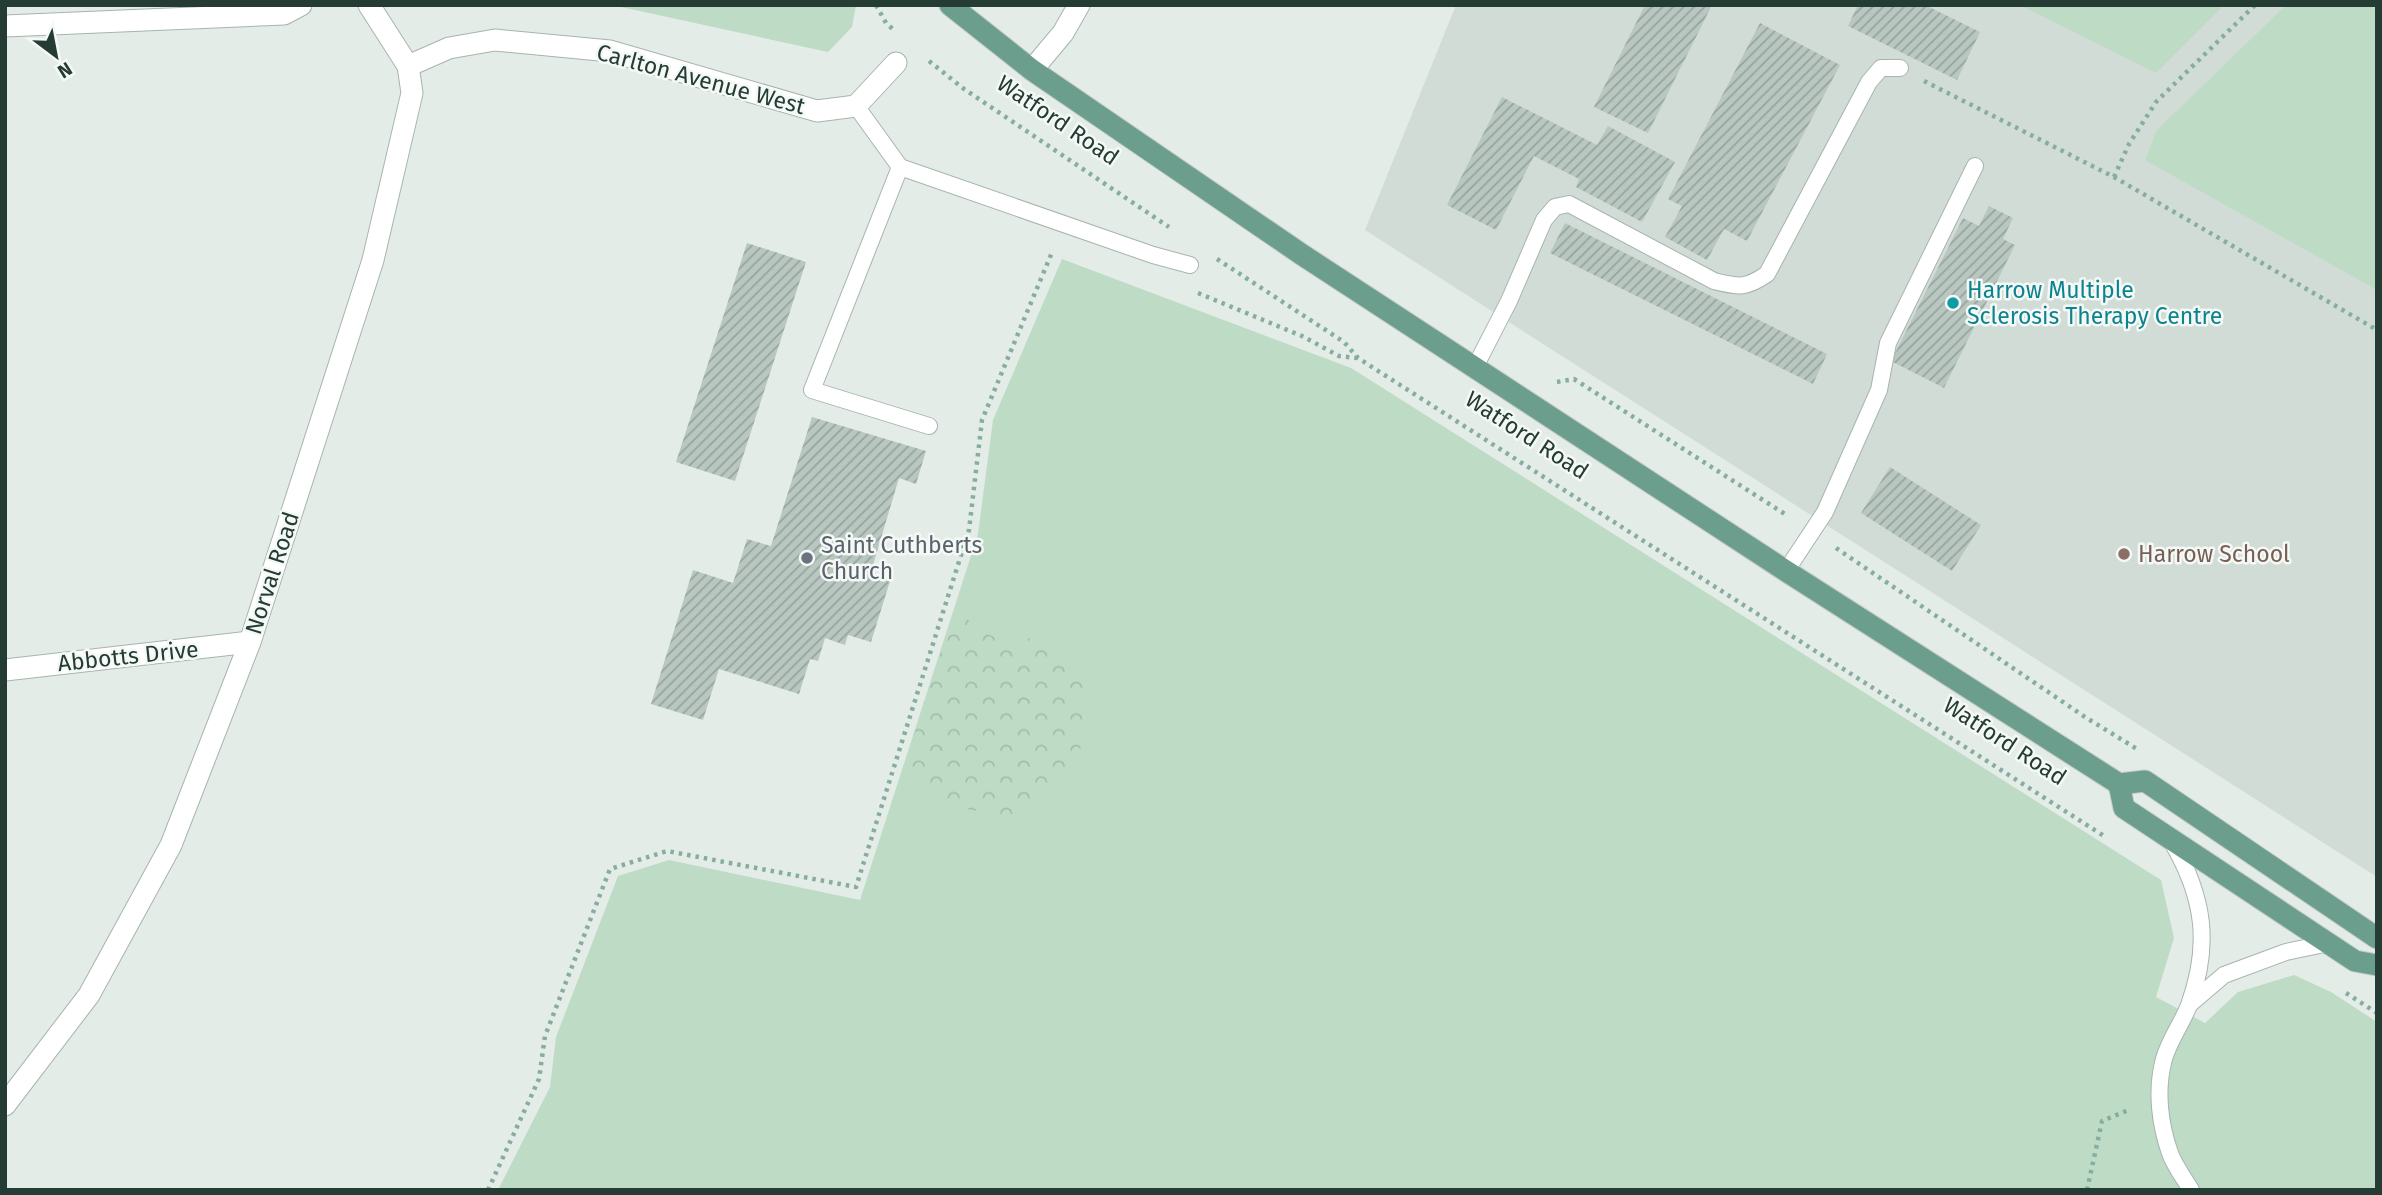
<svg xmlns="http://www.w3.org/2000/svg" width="2382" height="1195" font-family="'Fira Sans',sans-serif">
	<defs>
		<pattern id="forest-crowns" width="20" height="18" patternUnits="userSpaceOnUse" patternTransform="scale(1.75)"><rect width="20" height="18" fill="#bedbc5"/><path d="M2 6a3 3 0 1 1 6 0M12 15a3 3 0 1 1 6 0" fill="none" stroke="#a3bdaa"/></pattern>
		<pattern id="building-hatch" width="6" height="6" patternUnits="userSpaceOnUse" patternTransform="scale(1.75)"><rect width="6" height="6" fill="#b9c7c1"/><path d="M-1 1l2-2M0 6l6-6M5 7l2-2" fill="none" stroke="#96a39e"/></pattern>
	</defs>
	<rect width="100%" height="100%" fill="#e4ece8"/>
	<polygon fill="#d2dcd7" points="1456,5 2377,5 2377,877 1365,230"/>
	<g fill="#bedbc5">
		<polygon points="612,5 856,5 852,27 828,52"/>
		<polygon points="2020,5 2224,5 2156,73"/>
		<polygon points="2286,5 2377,5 2377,290 2145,160 2157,130"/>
		<polygon points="1062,259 1351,368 2161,880 2174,938 2156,997 2205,1023 2238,992 2294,975 2331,992 2377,1022 2377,1190 498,1190 550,1087 556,1037 618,876 669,860 860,900 978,534 993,420"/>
	</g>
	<path fill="url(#forest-crowns)" d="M 955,609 L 983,632 L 1012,645 L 1035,636 L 1058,646 L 1085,676 L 1080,754 L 1061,786 L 1043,793 L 1022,818 C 993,814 939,808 917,788 C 911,784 907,777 902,772 Z"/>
	<g fill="url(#building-hatch)">
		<polygon points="1645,5 1712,5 1648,133 1594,107"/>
		<polygon points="1858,5 1925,5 1980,32 1957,80 1848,26"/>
		<polygon points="1760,23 1840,65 1747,241 1724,229 1707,260 1665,237 1682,206 1668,199"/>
		<polygon points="1502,97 1597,145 1608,126 1675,162 1642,222 1576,187 1579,179 1534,156 1496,230 1447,205"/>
		<polygon points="1989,206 2013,218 2003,239 2015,245 1944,388 1891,361 1963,218 1979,226"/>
		<polygon points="1565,223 1827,354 1813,384 1550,253"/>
		<polygon points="747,243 806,262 735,481 676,462"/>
		<polygon points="812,417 926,451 916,484 899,478 870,575 890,581 871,642 848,635 845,645 825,638 818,661 810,659 799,694 719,669 703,720 651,704 693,570 733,583 747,539 771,546"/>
		<polygon points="1890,467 1981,525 1952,571 1861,513"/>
	</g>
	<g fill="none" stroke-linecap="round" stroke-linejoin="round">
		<defs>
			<g id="lane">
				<polyline points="856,106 900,167 1153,255 1190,265"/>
				<polyline points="900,167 812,390 929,426"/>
				<path d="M 1475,367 L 1509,301 L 1544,220 L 1555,207 L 1569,204 L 1714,281 C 1739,287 1745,289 1767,274 L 1869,82 L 1881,68 L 1900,68"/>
				<polyline points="1786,571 1825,512 1879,390 1888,343 1975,166"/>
				<path d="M 2172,842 C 2204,897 2211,944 2189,1005 C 2182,1024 2167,1043 2163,1063 C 2156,1092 2160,1125 2170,1153 C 2174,1165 2184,1178 2191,1190"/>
				<polyline points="2190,1004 2224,975 2286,952 2329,943"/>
			</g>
			<g id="street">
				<polyline points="5,26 284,14 301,5"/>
				<polyline points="408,66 449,48 495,40 610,51 817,111 856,106 896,63"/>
				<polyline points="1032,70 1063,33 1079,5"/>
				<polyline points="5,670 250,642"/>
				<polyline points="5,1105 89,995 171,845 250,642 373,260 412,93 408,66 369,5"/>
			</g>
			<g id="primary">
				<polyline points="950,5 1032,70 1301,254 1786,571 2119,784 2145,781 2377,938"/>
				<polyline points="2119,784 2124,808 2355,961 2377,965"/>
			</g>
		</defs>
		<use href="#lane" stroke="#a7b4af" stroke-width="18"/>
		<use href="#street" stroke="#a7b4af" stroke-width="23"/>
		<use href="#primary" stroke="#c2c8c6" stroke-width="23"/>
		<g stroke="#87ad9f" stroke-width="4.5" stroke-dasharray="3.5 5" stroke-linecap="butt">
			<polyline points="876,5 886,23 896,32"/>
			<polyline points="929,61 964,89 1169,227"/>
			<polyline points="1924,81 2114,177 2377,330"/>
			<polyline points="2114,177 2129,144 2156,102 2255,5"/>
			<polyline points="1217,259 1344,342 1358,358 2104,836"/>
			<polyline points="1198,293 1302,336 1339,356 1357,358"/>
			<polyline points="1557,382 1574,379 1788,516"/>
			<polyline points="1836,548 2085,717 2137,749"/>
			<polyline points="2346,993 2377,1013"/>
			<polyline points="488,1190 539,1079 545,1036 610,869 667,851 856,887 969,530 982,420 1053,250"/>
			<polyline points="2087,1190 2102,1121 2131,1109"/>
		</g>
		<use href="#lane" stroke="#fff" stroke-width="16"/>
		<use href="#street" stroke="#fff" stroke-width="21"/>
		<use href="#primary" stroke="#6c9e8e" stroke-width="21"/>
	</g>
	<circle fill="#0f9aa8" stroke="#f4f9f6" stroke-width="2.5" cx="1953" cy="303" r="7"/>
	<circle fill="#8d6e63" stroke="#f4f9f6" stroke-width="2.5" cx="2124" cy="554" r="7"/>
	<circle fill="#6b7280" stroke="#f4f9f6" stroke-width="2.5" cx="807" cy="558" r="7"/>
	<g text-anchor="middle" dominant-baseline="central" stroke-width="5" stroke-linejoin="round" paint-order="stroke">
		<g font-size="23" fill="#253c35" stroke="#f4f9f6">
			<text transform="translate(701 79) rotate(15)">Carlton Avenue West</text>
			<text transform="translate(1058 120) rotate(34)">Watford Road</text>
			<text transform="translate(1527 435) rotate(33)">Watford Road</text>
			<text transform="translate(272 573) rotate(-72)">Norval Road</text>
			<text transform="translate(128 656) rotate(-6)">Abbotts Drive</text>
			<text transform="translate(2005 741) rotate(33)">Watford Road</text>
		</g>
		<g font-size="23" fill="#0d838f" stroke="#f4f9f6" text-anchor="start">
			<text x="1967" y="290">Harrow Multiple<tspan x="1967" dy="26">Sclerosis Therapy Centre</tspan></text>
		</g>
		<g font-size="23" fill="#5b616d" stroke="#f4f9f6" text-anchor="start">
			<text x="821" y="545">Saint Cuthberts<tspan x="821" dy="26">Church</tspan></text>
		</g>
		<g font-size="23" fill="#785e54" stroke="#f4f9f6" text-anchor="start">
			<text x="2138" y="554">Harrow School</text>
		</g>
	</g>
	<rect width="2382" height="1195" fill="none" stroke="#253c35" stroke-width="14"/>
	<g transform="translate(56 56) rotate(148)" stroke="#f4f9f6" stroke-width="5" paint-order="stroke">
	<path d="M0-5L12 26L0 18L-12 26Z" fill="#253c35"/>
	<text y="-10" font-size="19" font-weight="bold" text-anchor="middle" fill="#253c35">N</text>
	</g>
</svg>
